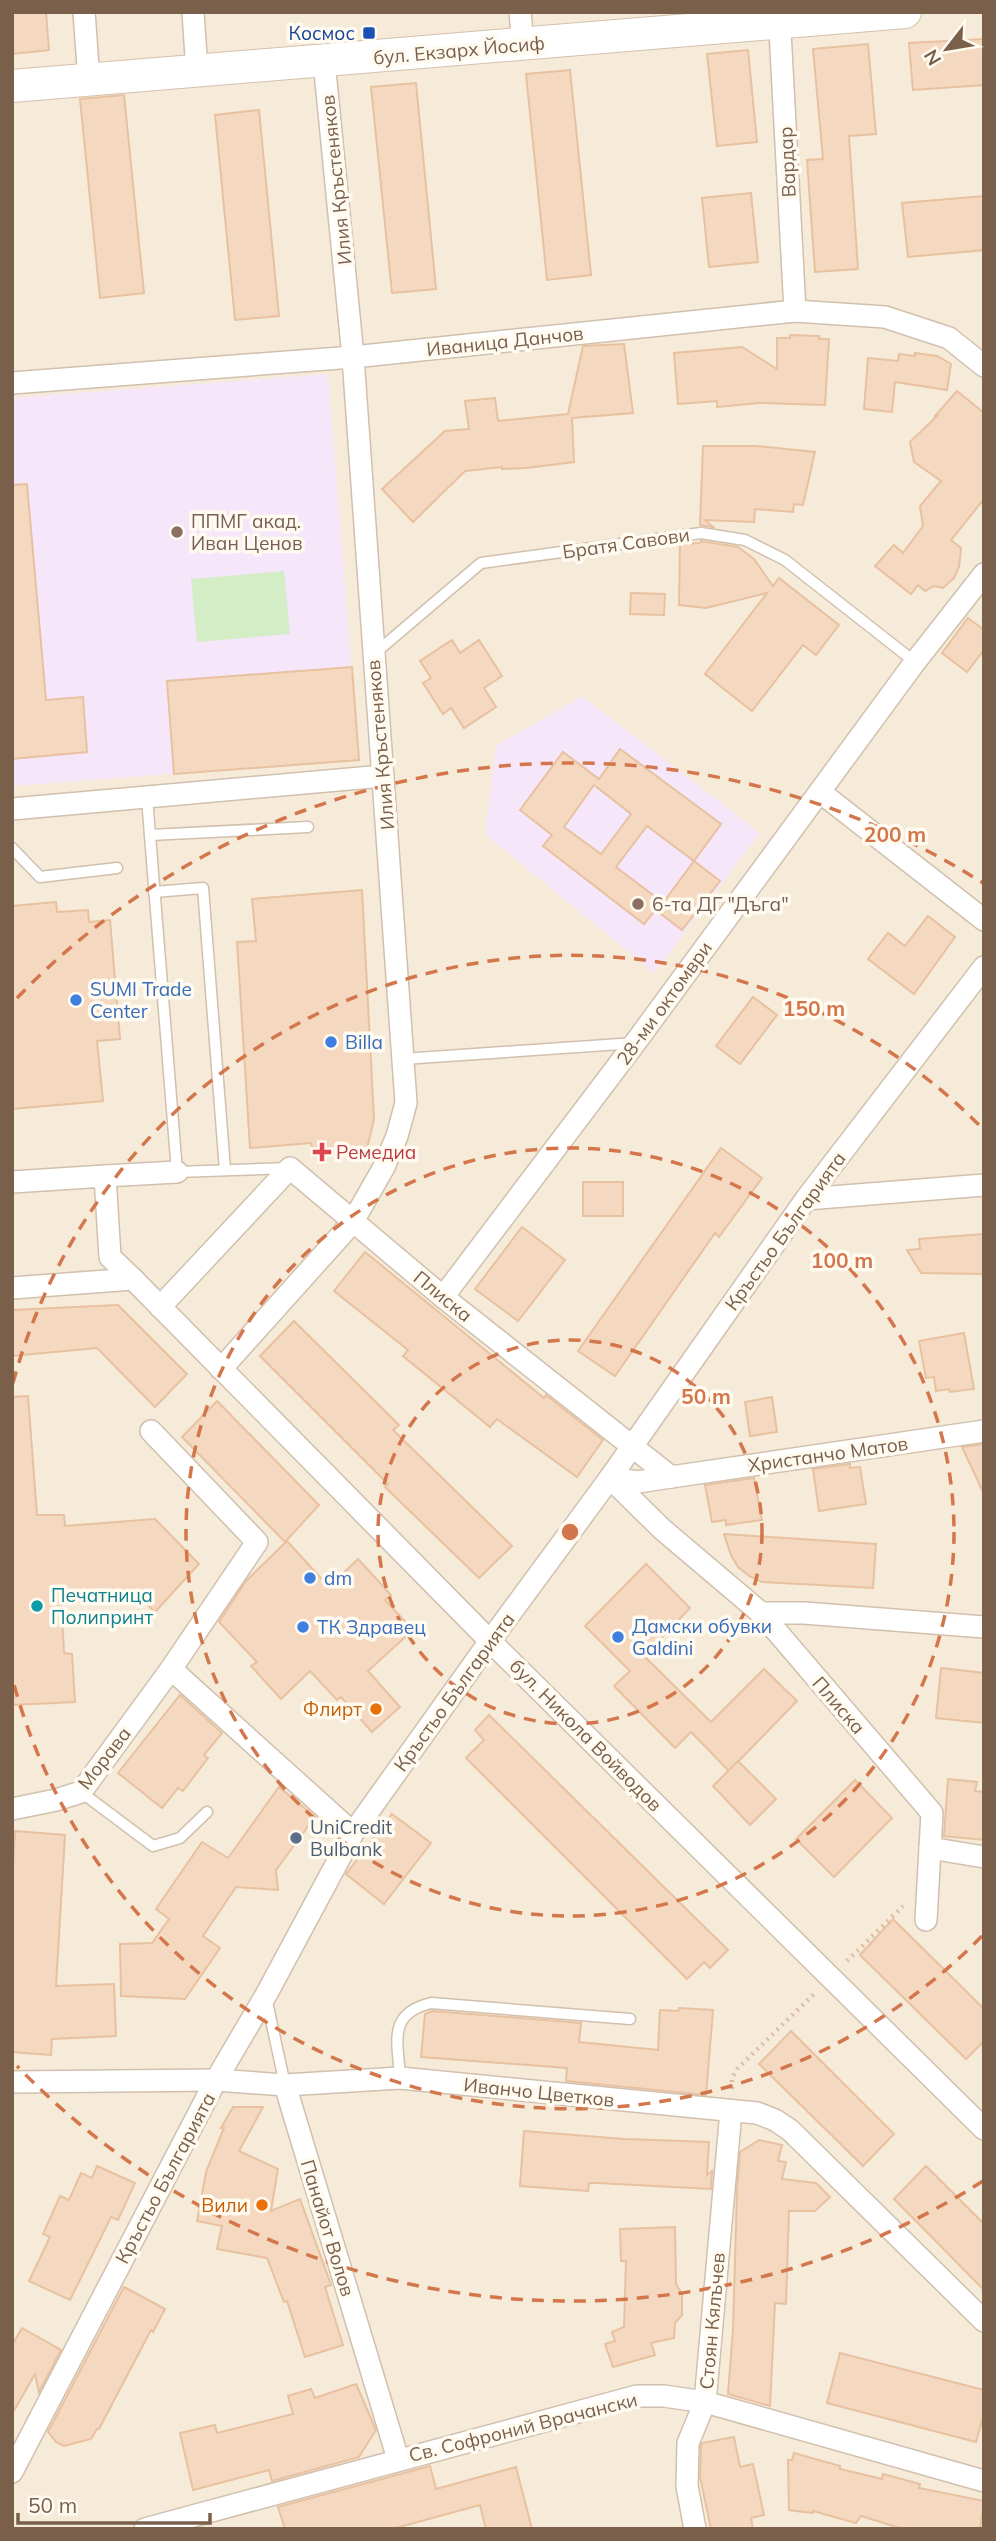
<svg xmlns="http://www.w3.org/2000/svg" width="996" height="2541" font-family="Mulish,sans-serif">
	<rect width="100%" height="100%" fill="#fdf7ea"/>
	<rect fill="#f6ead8" x="12" y="12" width="972" height="2517"/>
	<g fill="#f5e6fa">
		<polygon points="328,374 359,760 12,786 12,398"/>
		<polygon points="582,696 760,833 654,973 485,834 496,746"/>
	</g>
	<polygon fill="#d3edc7" points="284,571 290,634 197,642 191,579"/>
	<g fill="#f4d9c0" stroke="#e8c1a0" stroke-width="2" fill-rule="evenodd">
		<polygon points="12,12 46,12 49,50 12,54"/>
		<polygon points="984,39 984,85 913,90 909,43"/>
		<polygon points="868,44 876,134 849,136 858,269 815,272 807,160 823,159 813,49"/>
		<polygon points="748,50 757,142 717,146 707,54"/>
		<polygon points="570,70 591,275 547,280 526,74"/>
		<polygon points="416,83 436,289 392,293 371,87"/>
		<polygon points="124,95 144,293 100,298 80,99"/>
		<polygon points="259,110 279,316 235,320 215,115"/>
		<polygon points="751,193 758,262 709,267 702,198"/>
		<polygon points="984,196 984,250 908,257 902,203"/>
		<polygon points="790,335 819,336 819,339 829,339 825,405 760,403 717,407 717,401 678,404 674,353 742,347 777,369 777,338 790,338"/>
		<polygon points="624,344 633,413 572,418 574,462 526,468 502,469 502,467 465,471 413,522 382,489 445,431 469,429 465,401 495,398 498,421 568,414 583,346"/>
		<polygon points="915,353 937,356 951,364 947,390 895,382 892,412 864,409 868,358 898,361 899,354 915,356"/>
		<polygon points="957,391 984,413 984,499 951,540 961,548 959,567 954,578 943,588 934,586 925,591 918,585 911,594 875,566 894,545 903,553 923,526 920,506 941,481 914,462 910,442 937,416 935,416"/>
		<polygon points="703,446 756,446 815,452 803,505 794,504 793,512 755,509 754,522 705,520 713,527 700,525"/>
		<polygon points="27,484 46,700 83,697 87,752 12,759 12,485"/>
		<polygon points="701,541 738,547 754,559 773,586 779,578 839,625 816,655 803,645 752,711 705,674 767,593 706,608 679,605 680,544 700,543"/>
		<polygon points="631,593 665,594 664,615 630,614"/>
		<polygon points="968,618 984,630 984,650 967,672 942,653"/>
		<polygon points="452,640 460,653 479,640 502,676 484,688 496,707 464,728 451,708 443,714 423,683 431,678 420,661"/>
		<polygon points="352,667 359,760 174,774 167,681"/>
		<path d="M 620,749 L 721,824 L 694,861 L 647,826 L 616,867 L 662,902 L 644,924 L 543,846 L 552,835 L 520,810 L 563,752 L 599,779 ZM 594,785 L 631,814 L 601,854 L 564,827 Z"/>
		<polygon points="694,861 720,881 682,930 657,911"/>
		<polygon points="362,890 374,1119 366,1153 314,1156 311,1143 250,1148 237,942 256,941 252,899"/>
		<polygon points="56,902 57,912 88,910 89,922 110,920 120,1039 97,1041 103,1101 12,1109 12,906"/>
		<polygon points="928,916 955,937 914,994 868,959 888,933 905,946"/>
		<polygon points="753,997 777,1015 740,1064 716,1046"/>
		<polygon points="721,1148 762,1178 719,1237 715,1233 615,1376 578,1351"/>
		<rect x="583" y="1182" width="40" height="34"/>
		<polygon points="522,1227 565,1260 518,1321 475,1289"/>
		<polygon points="984,1234 984,1274 921,1273 907,1250 920,1249 919,1239"/>
		<polygon points="365,1252 544,1398 546,1395 603,1440 577,1477 497,1419 490,1427 403,1356 408,1350 334,1291"/>
		<polygon points="118,1305 187,1374 155,1407 97,1348 12,1356 12,1310"/>
		<polygon points="294,1321 399,1425 393,1430 512,1546 479,1578 385,1487 388,1484 260,1356"/>
		<polygon points="964,1333 974,1389 950,1392 949,1389 936,1391 934,1377 926,1378 919,1341"/>
		<polygon points="28,1396 37,1515 64,1515 65,1526 155,1519 199,1564 155,1612 131,1589 61,1596 64,1653 72,1654 75,1702 12,1705 12,1397"/>
		<polygon points="772,1397 777,1432 750,1436 745,1402"/>
		<polygon points="217,1401 319,1505 285,1542 182,1437"/>
		<polygon points="984,1444 984,1494 962,1447"/>
		<polygon points="850,1464 850,1468 860,1467 866,1504 819,1511 813,1469"/>
		<polygon points="754,1478 762,1520 726,1525 726,1520 712,1522 705,1485"/>
		<polygon points="724,1534 876,1544 873,1588 762,1582 749,1576 738,1567 731,1555"/>
		<polygon points="287,1541 329,1587 358,1559 391,1595 385,1600 413,1630 368,1671 400,1707 372,1732 341,1697 337,1700 310,1671 281,1699 251,1666 257,1662 219,1622 246,1581"/>
		<polygon points="646,1564 690,1608 644,1656 711,1722 764,1669 797,1701 729,1771 691,1732 675,1748 614,1686 630,1671 585,1626"/>
		<polygon points="941,1668 984,1673 984,1723 936,1718"/>
		<polygon points="180,1695 222,1733 204,1755 208,1758 183,1791 178,1788 162,1808 118,1773"/>
		<polygon points="489,1715 728,1950 710,1968 704,1962 687,1979 466,1758 484,1740 475,1730"/>
		<polygon points="738,1761 776,1799 750,1825 713,1786"/>
		<polygon points="948,1779 977,1782 975,1791 984,1792 984,1840 944,1836"/>
		<polygon points="855,1780 892,1818 834,1877 796,1839"/>
		<polygon points="279,1787 315,1817 276,1870 278,1890 236,1887 203,1936 220,1948 185,1999 121,1996 120,1944 152,1943 169,1919 156,1909 202,1842 228,1858"/>
		<polygon points="392,1814 431,1843 384,1904 346,1874"/>
		<polygon points="15,1831 65,1835 56,1986 114,1984 116,2036 52,2039 51,2055 12,2052 12,1882"/>
		<polygon points="893,1919 984,2009 984,2041 966,2059 860,1955"/>
		<polygon points="679,2008 713,2010 706,2095 566,2081 567,2068 421,2057 425,2014 432,2011 581,2023 579,2042 658,2050 660,2010 678,2011"/>
		<polygon points="791,2031 894,2134 863,2166 759,2064"/>
		<polygon points="233,2107 263,2107 239,2151 278,2169 271,2211 300,2199 331,2285 325,2287 343,2345 305,2357 287,2301 284,2302 267,2258 217,2249 222,2226 197,2221 206,2172 224,2128 221,2128"/>
		<polygon points="524,2131 624,2139 709,2142 707,2175 712,2171 711,2189 597,2183 589,2183 588,2191 520,2186"/>
		<polygon points="759,2140 782,2145 778,2161 786,2162 782,2179 816,2183 830,2197 815,2211 789,2211 786,2304 775,2303 770,2406 728,2394 733,2329 737,2190 740,2152"/>
		<polygon points="97,2166 135,2183 118,2220 111,2217 70,2300 29,2281 50,2237 43,2234 60,2196 69,2200 81,2173 92,2178"/>
		<polygon points="926,2166 984,2224 984,2290 894,2199"/>
		<polygon points="675,2227 676,2284 682,2294 682,2315 675,2323 674,2338 651,2343 655,2355 613,2367 605,2344 615,2341 612,2332 624,2327 626,2261 621,2261 620,2229"/>
		<polygon points="124,2287 165,2309 153,2332 151,2330 99,2429 97,2429 91,2439 64,2446 56,2442 48,2432"/>
		<polygon points="22,2328 61,2350 39,2392 35,2374 12,2414 12,2345"/>
		<polygon points="840,2353 984,2390 984,2413 976,2442 827,2403"/>
		<polygon points="356,2384 376,2430 359,2457 272,2481 269,2470 193,2490 180,2433 215,2425 217,2433 293,2414 288,2396 311,2389 315,2398"/>
		<polygon points="734,2437 740,2467 753,2464 764,2515 751,2518 753,2529 711,2529 700,2477 701,2446 702,2443"/>
		<polygon points="794,2453 840,2466 840,2469 882,2479 883,2474 920,2484 919,2488 984,2501 980,2529 903,2529 861,2516 856,2523 813,2511 813,2513 789,2510 788,2460 792,2460"/>
		<polygon points="430,2466 436,2489 516,2467 532,2529 486,2529 480,2505 392,2529 285,2529 278,2507"/>
	</g>
	<g fill="none" stroke-linecap="round" stroke-linejoin="round">
		<defs>
			<g id="lane">
				<polyline points="374,654 481,563 701,533 745,540 785,560 915,662"/>
				<polyline points="147,798 177,1172 289,1168"/>
				<polyline points="150,835 308,827"/>
				<polyline points="12,848 40,877 117,868"/>
				<polyline points="154,892 203,888 225,1170"/>
				<polyline points="403,1059 635,1043"/>
				<polyline points="81,1792 153,1846 180,1838 207,1812"/>
				<polyline points="266,1997 285,2085"/>
				<path d="M 400,2078 C 398,2041 387,2014 431,2003 L 630,2019"/>
			</g>
			<g id="street">
				<polyline points="84,12 89,80"/>
				<polyline points="193,12 197,71"/>
				<polyline points="520,12 523,44"/>
				<polyline points="779,12 795,311"/>
				<polyline points="12,383 353,357 795,311 885,317 949,338 984,366"/>
				<polyline points="820,792 984,920"/>
				<polyline points="12,809 383,776"/>
				<polyline points="105,1176 177,1172"/>
				<polyline points="12,1182 105,1176 110,1257 133,1279 12,1288"/>
				<polyline points="806,1199 984,1185"/>
				<polyline points="133,1279 490,1641 984,2129"/>
				<polyline points="443,1297 635,1043 915,662 984,574"/>
				<polyline points="160,1307 290,1168 443,1297 671,1477 984,1431"/>
				<polyline points="221,1369 352,1223 384,1167 397,1136 406,1103 353,357 324,61"/>
				<polyline points="151,1431 257,1542 171,1669 353,1833"/>
				<polyline points="610,1478 662,1529 761,1613 932,1813 926,1920"/>
				<polyline points="610,1478 638,1482 671,1477"/>
				<polyline points="761,1613 804,1613 984,1627"/>
				<polyline points="12,1809 56,1800 81,1792 171,1669"/>
				<polyline points="930,1848 984,1857"/>
				<polyline points="12,2082 216,2080 285,2085 400,2078 757,2113 775,2120 790,2130 984,2321"/>
				<polyline points="285,2085 398,2459"/>
				<polyline points="12,2472 216,2080 266,1995 353,1833 490,1641 610,1478 806,1199 984,967"/>
				<polyline points="145,2529 637,2396 664,2396 705,2402 984,2481"/>
				<polyline points="695,2529 687,2486 688,2443 705,2402 731,2111"/>
			</g>
			<polyline id="secondary" points="12,86 905,12"/>
		</defs>
		<use href="#lane" stroke="#d1c0ae" stroke-width="13"/>
		<use href="#street" stroke="#d1c0ae" stroke-width="24"/>
		<use href="#secondary" stroke="#d4c1ac" stroke-width="34"/>
		<g stroke="#dabda2" stroke-width="4.5" stroke-dasharray="2 5" stroke-linecap="butt">
			<polyline points="847,1961 903,1906"/>
			<polyline points="732,2089 732,2078 738,2068 816,1992"/>
		</g>
		<use href="#lane" stroke="#fff" stroke-width="10"/>
		<use href="#street" stroke="#fff" stroke-width="21"/>
		<use href="#secondary" stroke="#fff" stroke-width="32"/>
	</g>
	<g fill="none" stroke="#d4764b" stroke-width="3.5" stroke-dasharray="12 9">
		<circle cx="570" cy="1532" r="192"/>
		<circle cx="570" cy="1532" r="384"/>
		<path d="M982 1936A577 577 0 0 1 13 1681M13 1383A577 577 0 0 1 982 1128"/>
		<path d="M983 2181A769 769 0 0 1 17 2066M17 998A769 769 0 0 1 983 883"/>
	</g>
	<rect fill="#1a4fb4" stroke="#fffbf1" stroke-width="2.5" x="362" y="26" width="14" height="14" rx="3.5"/>
	<g fill="#8d6e63" stroke="#fffbf1" stroke-width="2.5">
		<circle cx="177" cy="532" r="7"/>
		<circle cx="638" cy="904" r="7"/>
	</g>
	<g fill="#3f7fe0" stroke="#fffbf1" stroke-width="2.5">
		<circle cx="76" cy="1000" r="7"/>
		<circle cx="331" cy="1042" r="7"/>
		<circle cx="310" cy="1578" r="7"/>
		<circle cx="303" cy="1627" r="7"/>
		<circle cx="618" cy="1637" r="7"/>
	</g>
	<path fill="#e0444e" stroke="#fffbf1" stroke-width="2.5" d="M318.5 1141.5h7v7h7v7h-7v7h-7v-7h-7v-7h7z"/>
	<circle fill="#0f9aa8" stroke="#fffbf1" stroke-width="2.5" cx="37" cy="1606" r="7"/>
	<g fill="#e8710a" stroke="#fffbf1" stroke-width="2.5">
		<circle cx="376" cy="1709" r="7"/>
		<circle cx="262" cy="2205" r="7"/>
	</g>
	<circle fill="#5c6f8a" stroke="#fffbf1" stroke-width="2.5" cx="296" cy="1838" r="7"/>
	<g text-anchor="middle" dominant-baseline="central" stroke-width="7" stroke-linejoin="round" paint-order="stroke">
		<g font-size="19" fill="#164399" stroke="#fffbf1" text-anchor="end">
			<text x="355" y="33">Космос</text>
		</g>
		<g font-size="19" fill="#7a604b" stroke="#fffbf1">
			<text transform="translate(459 50) rotate(-5)">бул. Екзарх Йосиф</text>
			<text transform="translate(787 162) rotate(-93)">Вардар</text>
			<text transform="translate(336 180) rotate(-96)">Илия Кръстеняков</text>
			<text transform="translate(505 341) rotate(-6)">Иваница Данчов</text>
			<text transform="translate(626 543) rotate(-8)">Братя Савови</text>
			<text transform="translate(380 745) rotate(-95)">Илия Кръстеняков</text>
			<text transform="translate(664 1003) rotate(-54)">28-ми октомври</text>
			<text transform="translate(785 1231) rotate(-54)">Кръстьо Българията</text>
			<text transform="translate(443 1296) rotate(39)">Плиска</text>
			<text transform="translate(828 1454) rotate(-8)">Христанчо Матов</text>
			<text transform="translate(454 1692) rotate(-54)">Кръстьо Българията</text>
			<text transform="translate(839 1705) rotate(49)">Плиска</text>
			<text transform="translate(586 1735) rotate(45)">бул. Никола Войводов</text>
			<text transform="translate(104 1758) rotate(-52)">Морава</text>
			<text transform="translate(539 2092) rotate(6)">Иванчо Цветков</text>
			<text transform="translate(165 2178) rotate(-62)">Кръстьо Българията</text>
			<text transform="translate(328 2228) rotate(73)">Панайот Волов</text>
			<text transform="translate(712 2321) rotate(-85)">Стоян Кялъчев</text>
			<text transform="translate(523 2427) rotate(-14)">Св. Софроний Врачански</text>
		</g>
		<g font-size="19" fill="#785e54" stroke="#fffbf1" text-anchor="start">
			<text x="191" y="521">ППМГ акад.<tspan x="191" dy="22">Иван Ценов</tspan></text>
			<text x="652" y="904">6-та ДГ "Дъга"</text>
		</g>
		<g font-size="19" fill="#366cbe" stroke="#fffbf1" text-anchor="start">
			<text x="90" y="989">SUMI Trade<tspan x="90" dy="22">Center</tspan></text>
			<text x="345" y="1042">Billa</text>
			<text x="324" y="1578">dm</text>
			<text x="632" y="1626">Дамски обувки<tspan x="632" dy="22">Galdini</tspan></text>
			<text x="317" y="1627">ТК Здравец</text>
		</g>
		<g font-size="19" fill="#be3a42" stroke="#fffbf1" text-anchor="start">
			<text x="336" y="1152">Ремедиа</text>
		</g>
		<g font-size="19" fill="#0d838f" stroke="#fffbf1" text-anchor="start">
			<text x="51" y="1595">Печатница<tspan x="51" dy="22">Полипринт</tspan></text>
		</g>
		<g font-size="19" fill="#c56008" stroke="#fffbf1" text-anchor="end">
			<text x="362" y="1709">Флирт</text>
			<text x="248" y="2205">Вили</text>
		</g>
		<g font-size="19" fill="#4e5e75" stroke="#fffbf1" text-anchor="start">
			<text x="310" y="1827">UniCredit<tspan x="310" dy="22">Bulbank</tspan></text>
		</g>
	</g>
	<circle cx="570" cy="1532" r="10" fill="#d4764b" stroke="#fffbf1" stroke-width="3.5"/>
	<g font-size="21" text-anchor="middle" font-weight="bold" fill="#d4764b" stroke="#fffbf1" stroke-width="7" stroke-linejoin="round" paint-order="stroke">
		<text x="895" y="842">200 m</text>
		<text x="814" y="1016">150 m</text>
		<text x="842" y="1268">100 m</text>
		<text x="706" y="1404">50 m</text>
	</g>
	<rect width="996" height="2541" fill="none" stroke="#7a604b" stroke-width="28"/>
	<g transform="translate(947 49) rotate(239)" stroke="#fffbf1" stroke-width="5" paint-order="stroke">
	<path d="M0-5L12 26L0 18L-12 26Z" fill="#7a604b"/>
	<text y="-10" font-size="19" font-weight="bold" text-anchor="middle" fill="#7a604b">N</text>
	</g>
	<path d="M18 2513v10h192v-10" fill="none" stroke="#7a604b" stroke-width="3.5"/>
	<text x="28" y="2513" font-size="21" fill="#7a604b" stroke="#fffbf1" stroke-width="5" paint-order="stroke">50 m</text>
</svg>
